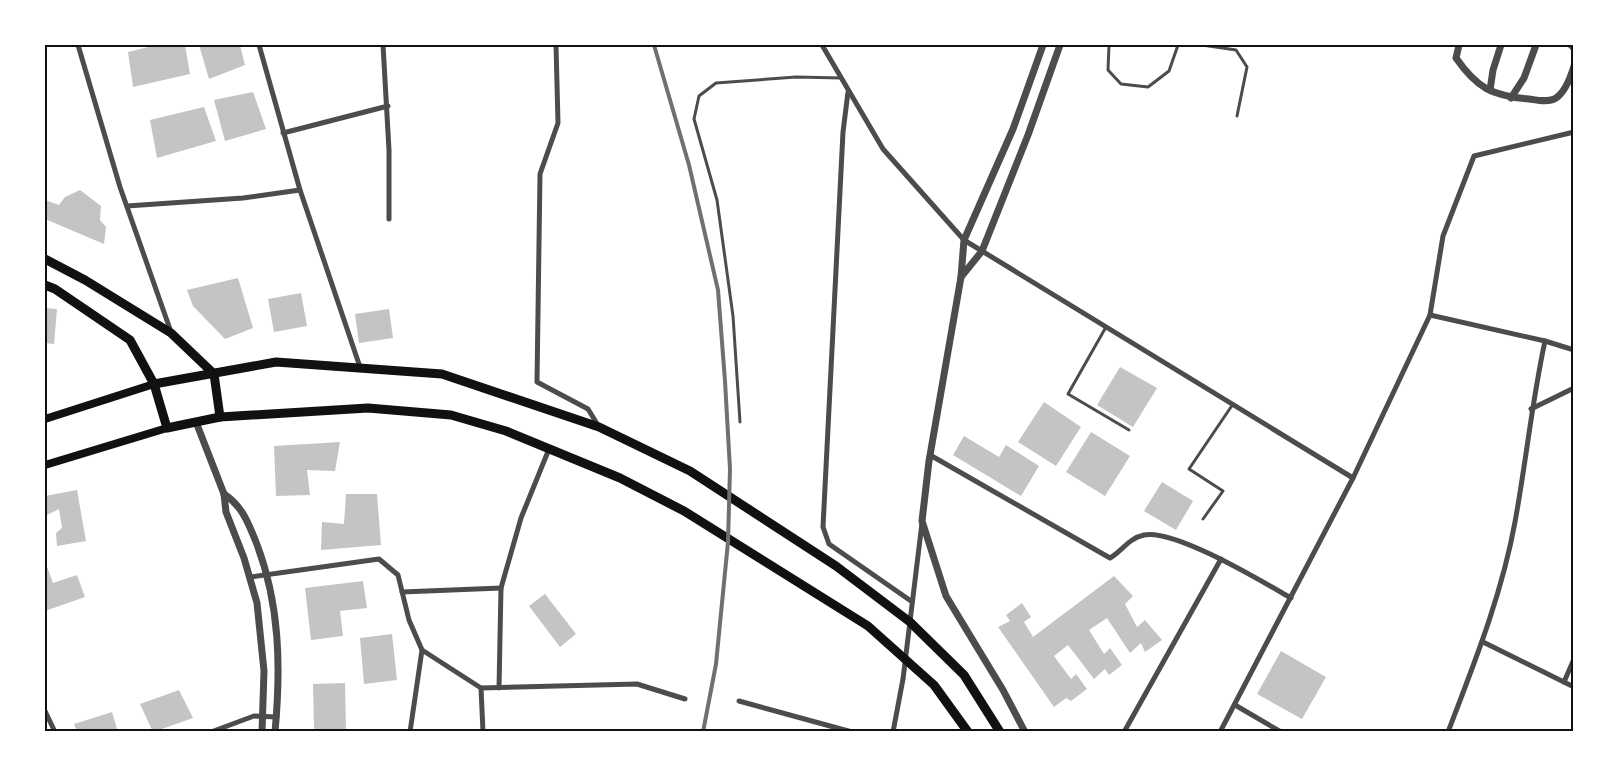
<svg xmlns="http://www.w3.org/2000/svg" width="1619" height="777" font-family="'Alegreya Sans',sans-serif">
	<rect width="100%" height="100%" fill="#fff"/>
	<g fill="#c4c4c4">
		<polygon points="156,45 185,45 190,74 133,87 128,52"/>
		<polygon points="199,45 240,45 245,65 209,79"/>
		<polygon points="253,92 266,129 225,141 214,100"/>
		<polygon points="204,107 216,141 157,158 150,120"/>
		<polygon points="80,190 101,206 100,220 106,227 104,244 45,219 45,200 59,205 65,197"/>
		<polygon points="238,278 253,328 225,339 193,306 187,290"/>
		<polygon points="301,293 307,326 274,332 268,299"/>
		<polygon points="45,308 57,309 54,344 45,343"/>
		<polygon points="389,309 393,338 359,343 355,314"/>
		<polygon points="1120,367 1157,388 1133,427 1097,405"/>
		<polygon points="1044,402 1081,427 1056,466 1018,442"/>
		<polygon points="1091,432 1130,456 1105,496 1066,472"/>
		<polygon points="964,436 999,457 1006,445 1039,466 1021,496 953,455"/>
		<polygon points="340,442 335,471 307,470 310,495 276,496 274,446"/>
		<polygon points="1162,482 1193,501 1176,530 1144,511"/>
		<polygon points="77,490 86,541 57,546 56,533 62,528 59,509 45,516 45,496"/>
		<polygon points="346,494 377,494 381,545 321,550 322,522 344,524"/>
		<polygon points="45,561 53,583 77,575 85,597 45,611"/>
		<polygon points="1114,576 1133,596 1125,604 1137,627 1145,620 1162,640 1145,652 1141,643 1130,653 1107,618 1089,630 1104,654 1110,648 1122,665 1109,675 1105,669 1094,679 1068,645 1054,656 1071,679 1076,674 1087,689 1071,701 1066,698 1054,707 998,627 1010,621 1006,615 1022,603 1031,617 1024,622 1033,637"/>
		<polygon points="363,581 367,608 340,611 343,636 311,640 305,588"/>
		<polygon points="545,594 576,634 560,647 529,606"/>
		<polygon points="392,634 397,680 364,684 360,638"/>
		<polygon points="1281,651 1326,677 1302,719 1257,694"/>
		<polygon points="345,683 346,730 314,730 313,684"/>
		<polygon points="179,690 193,718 153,732 140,704"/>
		<polygon points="112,712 118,732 77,732 74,724"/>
	</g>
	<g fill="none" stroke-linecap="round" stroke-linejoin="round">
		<g stroke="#4c4c4c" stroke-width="3">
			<polyline points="1109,45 1108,70 1121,84 1148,87 1169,71 1178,45"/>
			<polyline points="1202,45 1236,50 1247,67 1237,116"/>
			<polyline points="1106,327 1068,394 1129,430"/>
			<polyline points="740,422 733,316 717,200 694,119 699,96 716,83 796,77 841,78"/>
			<polyline points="1203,519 1223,491 1189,469 1233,404"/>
		</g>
		<g stroke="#4c4c4c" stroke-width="5">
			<polyline points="78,45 120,187 171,332"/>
			<polyline points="259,45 300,190 360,367"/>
			<polyline points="383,45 389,150 389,219"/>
			<polyline points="556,45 558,123 540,174 537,382 588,409 599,427"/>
			<polyline points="822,45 883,149 964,240 1353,478"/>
			<polyline points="848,92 843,132 823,527 829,544 911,601"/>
			<polyline points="283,133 388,106"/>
			<polyline points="127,206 243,198 300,190"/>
			<path d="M 1430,315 L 1545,341 C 1532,401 1526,462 1515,522 C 1502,594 1474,664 1448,732"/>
			<polyline points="1545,341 1574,350"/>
			<polyline points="1531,409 1574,388"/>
			<path d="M 930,455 L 1110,558 C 1122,551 1129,538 1144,535 C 1175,529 1261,581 1291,598"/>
			<polyline points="251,577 379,559 398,575 409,620 422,650 481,688 483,732"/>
			<polyline points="402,592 501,588"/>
			<polyline points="1483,642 1574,687"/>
			<polyline points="1564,682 1574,659"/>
			<polyline points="481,688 637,684 685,699"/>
			<polyline points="499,688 501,588 521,518 549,449"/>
			<polyline points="739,701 852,732"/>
			<polyline points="1235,705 1281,732"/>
			<polyline points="45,711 55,732"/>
			<polyline points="211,732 254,716 277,717"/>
			<polyline points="410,732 422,650"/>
			<polyline points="893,732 903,679 922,523"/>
			<polyline points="1124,732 1221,559"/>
			<polyline points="1220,732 1353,478 1430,315 1443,236 1474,156 1574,132"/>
		</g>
		<g stroke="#4c4c4c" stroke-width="7">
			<path d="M 1459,45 L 1456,58 C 1477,88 1492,96 1529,99 C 1537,100 1548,103 1556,98 C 1565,92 1571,76 1574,66"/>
			<polyline points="1571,45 1574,48"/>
			<polyline points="1490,90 1493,70 1501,45"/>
			<polyline points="1511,98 1524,78 1536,45"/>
			<polyline points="961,277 982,251 1028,135 1060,45"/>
			<polyline points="196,422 224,494 226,512 244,558 257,603 264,671 262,732"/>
			<path d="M 224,494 C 242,506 248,522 256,542 C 280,604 281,667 275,732"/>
			<polyline points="1025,732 1003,690 946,596 922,521 929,461 961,277 964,240 1013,129 1043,45"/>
		</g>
		<g stroke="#111" stroke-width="8">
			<polyline points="45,419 154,384"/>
			<polyline points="45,465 167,428"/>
		</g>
		<g stroke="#111" stroke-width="9">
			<polyline points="45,259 85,280 171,333 214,374 220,417"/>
			<polyline points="45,285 55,289 130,340 154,384 167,428 220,417 368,408 451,415 506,431 620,478 684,511 868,626 934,685 968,732"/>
			<polyline points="154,384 276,362 442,374 599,427 690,471 836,566 910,622 964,675 1000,732"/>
		</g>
		<polyline stroke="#707070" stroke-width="4" points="654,45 689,165 718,290 725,381 730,469 728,542 716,664 703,732"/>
	</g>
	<rect width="1619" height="777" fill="none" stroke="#ffffff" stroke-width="93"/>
	<rect x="46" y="46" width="1526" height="684" fill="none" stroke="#111" stroke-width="2"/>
</svg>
